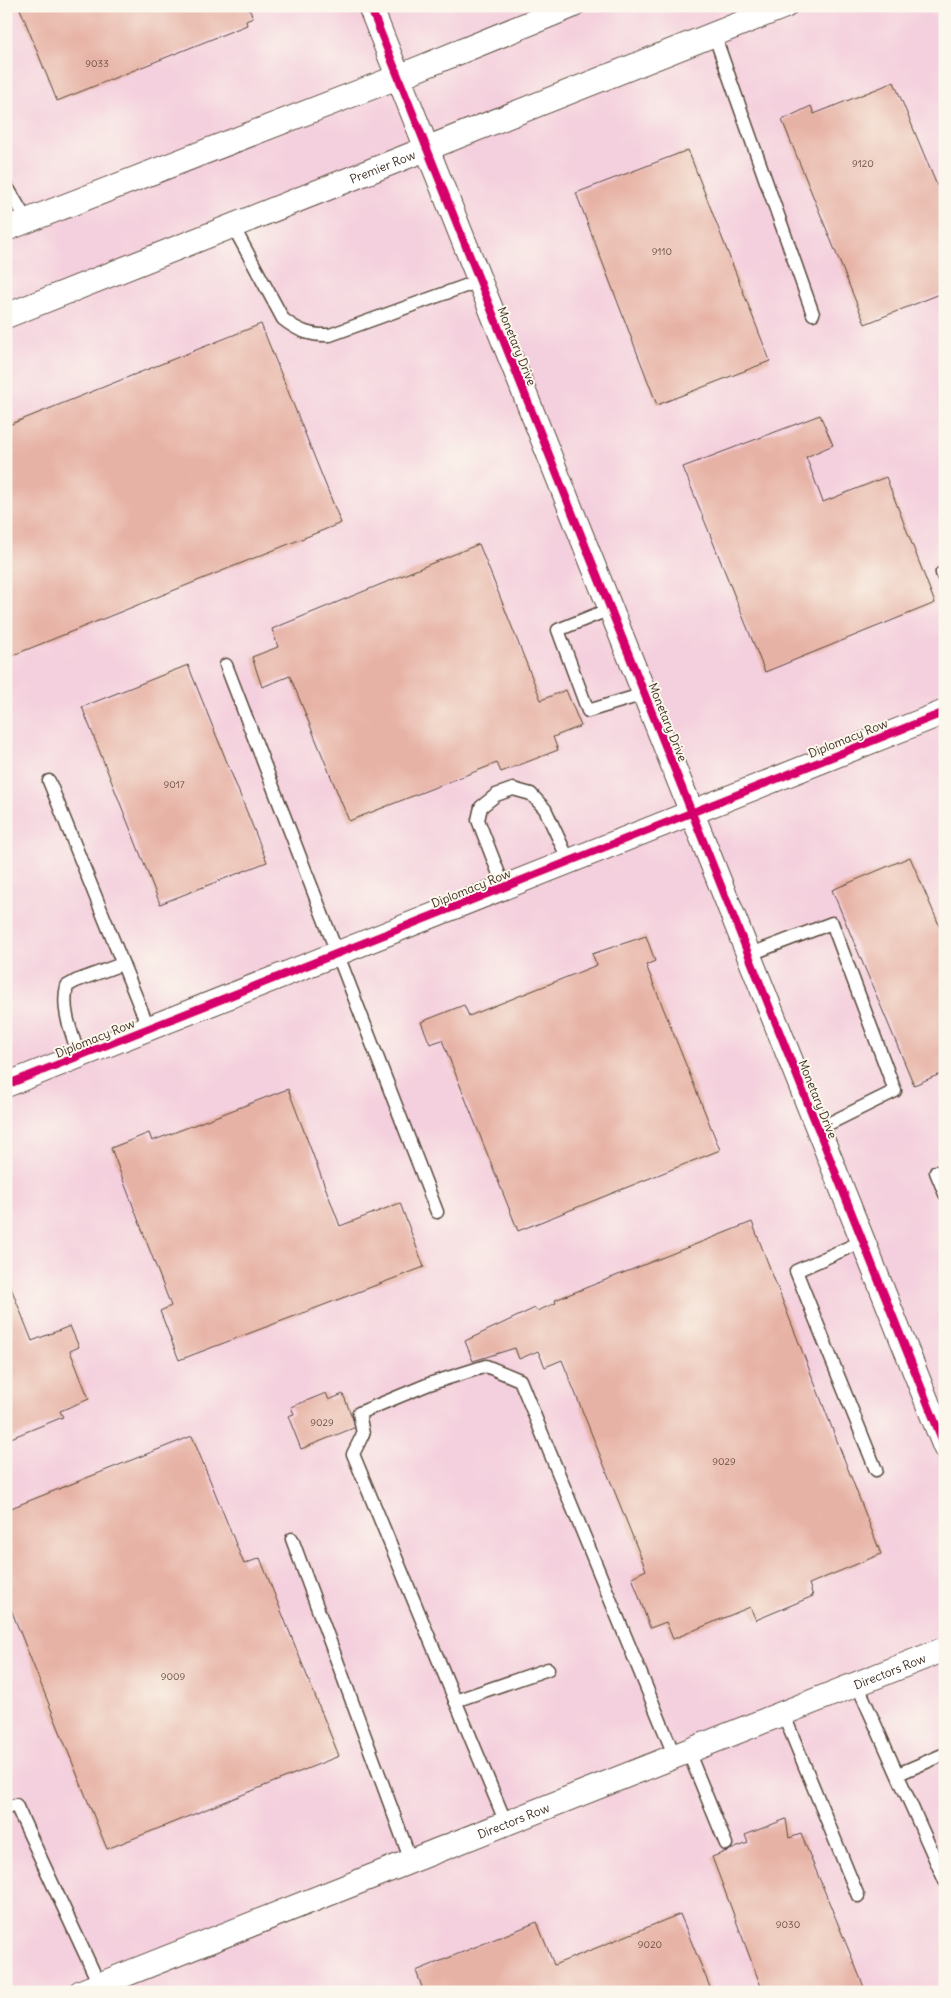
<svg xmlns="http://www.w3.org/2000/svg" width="951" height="1998" font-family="Delius,sans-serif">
	<rect width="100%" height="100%" fill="#fbf7ec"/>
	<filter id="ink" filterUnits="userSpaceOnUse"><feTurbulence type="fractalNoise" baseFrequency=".02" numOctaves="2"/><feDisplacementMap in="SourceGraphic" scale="10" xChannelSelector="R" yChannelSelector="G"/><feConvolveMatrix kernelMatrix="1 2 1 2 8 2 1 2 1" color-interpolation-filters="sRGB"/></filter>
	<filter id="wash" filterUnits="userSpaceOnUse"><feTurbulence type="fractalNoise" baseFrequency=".0096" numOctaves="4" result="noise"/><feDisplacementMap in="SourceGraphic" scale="20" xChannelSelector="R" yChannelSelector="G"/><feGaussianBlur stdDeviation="1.12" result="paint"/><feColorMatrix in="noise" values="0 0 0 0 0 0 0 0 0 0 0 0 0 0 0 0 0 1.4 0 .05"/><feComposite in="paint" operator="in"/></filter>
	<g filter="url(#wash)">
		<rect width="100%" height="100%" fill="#f3edd7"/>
		<rect fill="#f4cfdd" x="6" y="6" width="939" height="1986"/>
		<g id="blocks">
			<g fill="#e7b2a6">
				<polygon points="19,6 248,6 253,18 246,21 247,25 57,101"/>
				<polygon points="894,82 945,205 945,292 865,324 782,120 811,106 814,114"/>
				<polygon points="688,150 770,361 657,405 576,193"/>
				<polygon points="261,324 341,523 6,658 6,426"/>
				<polygon points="820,415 833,445 806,457 823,502 886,477 935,603 765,672 683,467"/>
				<polygon points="479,544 541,700 566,690 581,726 553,737 558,750 501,772 497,763 349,821 290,676 262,687 252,657 278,647 272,629"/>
				<polygon points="188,665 267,862 160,904 82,707"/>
				<polygon points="910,857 945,939 945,1072 914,1085 832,890"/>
				<polygon points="646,936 655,961 646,965 720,1150 518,1231 442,1040 430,1044 421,1022 464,1005 469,1016 597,965 592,954"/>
				<polygon points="288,1089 340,1226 400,1203 424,1267 179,1360 160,1311 171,1306 111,1148 149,1133 152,1141"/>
				<polygon points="752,1222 881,1554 809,1584 813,1596 756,1620 750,1607 673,1639 666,1622 650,1628 632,1577 646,1570 562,1360 545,1367 538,1351 519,1359 515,1348 473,1361 465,1341 535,1308 537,1311 556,1303 555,1300"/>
				<polygon points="6,1275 32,1341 70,1326 79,1347 70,1351 89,1399 60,1411 63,1417 6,1440"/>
				<polygon points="326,1393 329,1400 343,1394 356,1427 301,1449 288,1416 294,1414 291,1407"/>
				<polygon points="192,1436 244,1564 260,1558 339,1756 107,1849 6,1597 6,1510"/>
				<polygon points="786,1819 789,1838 801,1834 866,1992 763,1992 712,1857 748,1843 745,1835"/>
				<polygon points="680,1914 712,1992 424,1992 416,1971 537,1922 554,1965"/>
			</g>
		</g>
	</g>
	<g filter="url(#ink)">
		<use href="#blocks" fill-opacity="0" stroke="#57473a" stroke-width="1"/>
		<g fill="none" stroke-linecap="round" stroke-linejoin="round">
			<defs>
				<g id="lane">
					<polyline points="714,34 813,314"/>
					<polyline points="6,185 27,221"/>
					<path d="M 233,226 L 283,319 C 298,331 311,336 330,335 L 479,281"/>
					<polyline points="945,571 942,573 945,581"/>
					<polyline points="610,609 558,630 588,711 644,694"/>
					<polyline points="226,665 437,1212"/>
					<polyline points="49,781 149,1029"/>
					<polyline points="504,887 478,820 481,807 496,795 513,789 531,794 545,809 569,861"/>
					<polyline points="748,955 832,923 895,1091 818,1129"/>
					<path d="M 79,1056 C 72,1033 61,1010 67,986 L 76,981 L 122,964"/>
					<polyline points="936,1172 945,1194"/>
					<polyline points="863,1241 796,1271 876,1470"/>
					<polyline points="292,1539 411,1861"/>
					<polyline points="857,1684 945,1881"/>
					<polyline points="455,1701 548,1669"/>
					<polyline points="783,1713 858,1896"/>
					<polyline points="688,1751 726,1844"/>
					<polyline points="898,1774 945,1754"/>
					<polyline points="6,1808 16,1805 99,1984"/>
					<polyline points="506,1823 353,1454 363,1434 359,1413 429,1384 486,1366 520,1380 675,1757"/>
				</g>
				<g id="street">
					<polyline points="370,6 945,1447"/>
					<polyline points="6,229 398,77 572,6"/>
					<path id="s1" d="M 6,316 L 785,6"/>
					<polyline points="6,1085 945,712"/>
					<path id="s2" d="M 81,1992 L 945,1649"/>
				</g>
			</defs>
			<use href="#lane" stroke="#57473a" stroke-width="15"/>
			<use href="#street" stroke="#57473a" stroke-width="26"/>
			<use href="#lane" stroke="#fff" stroke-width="12"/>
			<use href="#street" stroke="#fff" stroke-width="24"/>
			<defs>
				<g id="cycleway">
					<polyline points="370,6 945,1447"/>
					<polyline points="6,1085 945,712"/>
				</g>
			</defs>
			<use href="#cycleway" stroke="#fbf7ec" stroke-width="11"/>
			<use href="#cycleway" stroke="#d6006c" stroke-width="8"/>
		</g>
	</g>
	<g text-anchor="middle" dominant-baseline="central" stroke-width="4" stroke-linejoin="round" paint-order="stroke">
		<g font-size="10" fill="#664c40">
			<text x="97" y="63">9033</text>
			<text x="863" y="163">9120</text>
			<text x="662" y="251">9110</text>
			<text x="174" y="784">9017</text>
			<text x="322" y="1422">9029</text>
			<text x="724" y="1461">9029</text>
			<text x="173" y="1676">9009</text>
			<text x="788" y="1924">9030</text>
			<text x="650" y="1944">9020</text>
		</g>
		<g font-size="12" fill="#3b2a1e" stroke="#fbf7ec">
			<text stroke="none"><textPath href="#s1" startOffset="405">Premier Row</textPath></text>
			<text transform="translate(517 346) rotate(68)">Monetary Drive</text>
			<text transform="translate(668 722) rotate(68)">Monetary Drive</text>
			<text transform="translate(848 738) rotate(-22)">Diplomacy Row</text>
			<text transform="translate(471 888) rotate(-22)">Diplomacy Row</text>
			<text transform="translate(95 1038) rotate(-22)">Diplomacy Row</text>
			<text transform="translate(818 1099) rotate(68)">Monetary Drive</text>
			<text stroke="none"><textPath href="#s2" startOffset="870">Directors Row</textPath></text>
			<text stroke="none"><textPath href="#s2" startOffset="465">Directors Row</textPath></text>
		</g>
	</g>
	<rect width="951" height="1998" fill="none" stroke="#fbf7ec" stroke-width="25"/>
</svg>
